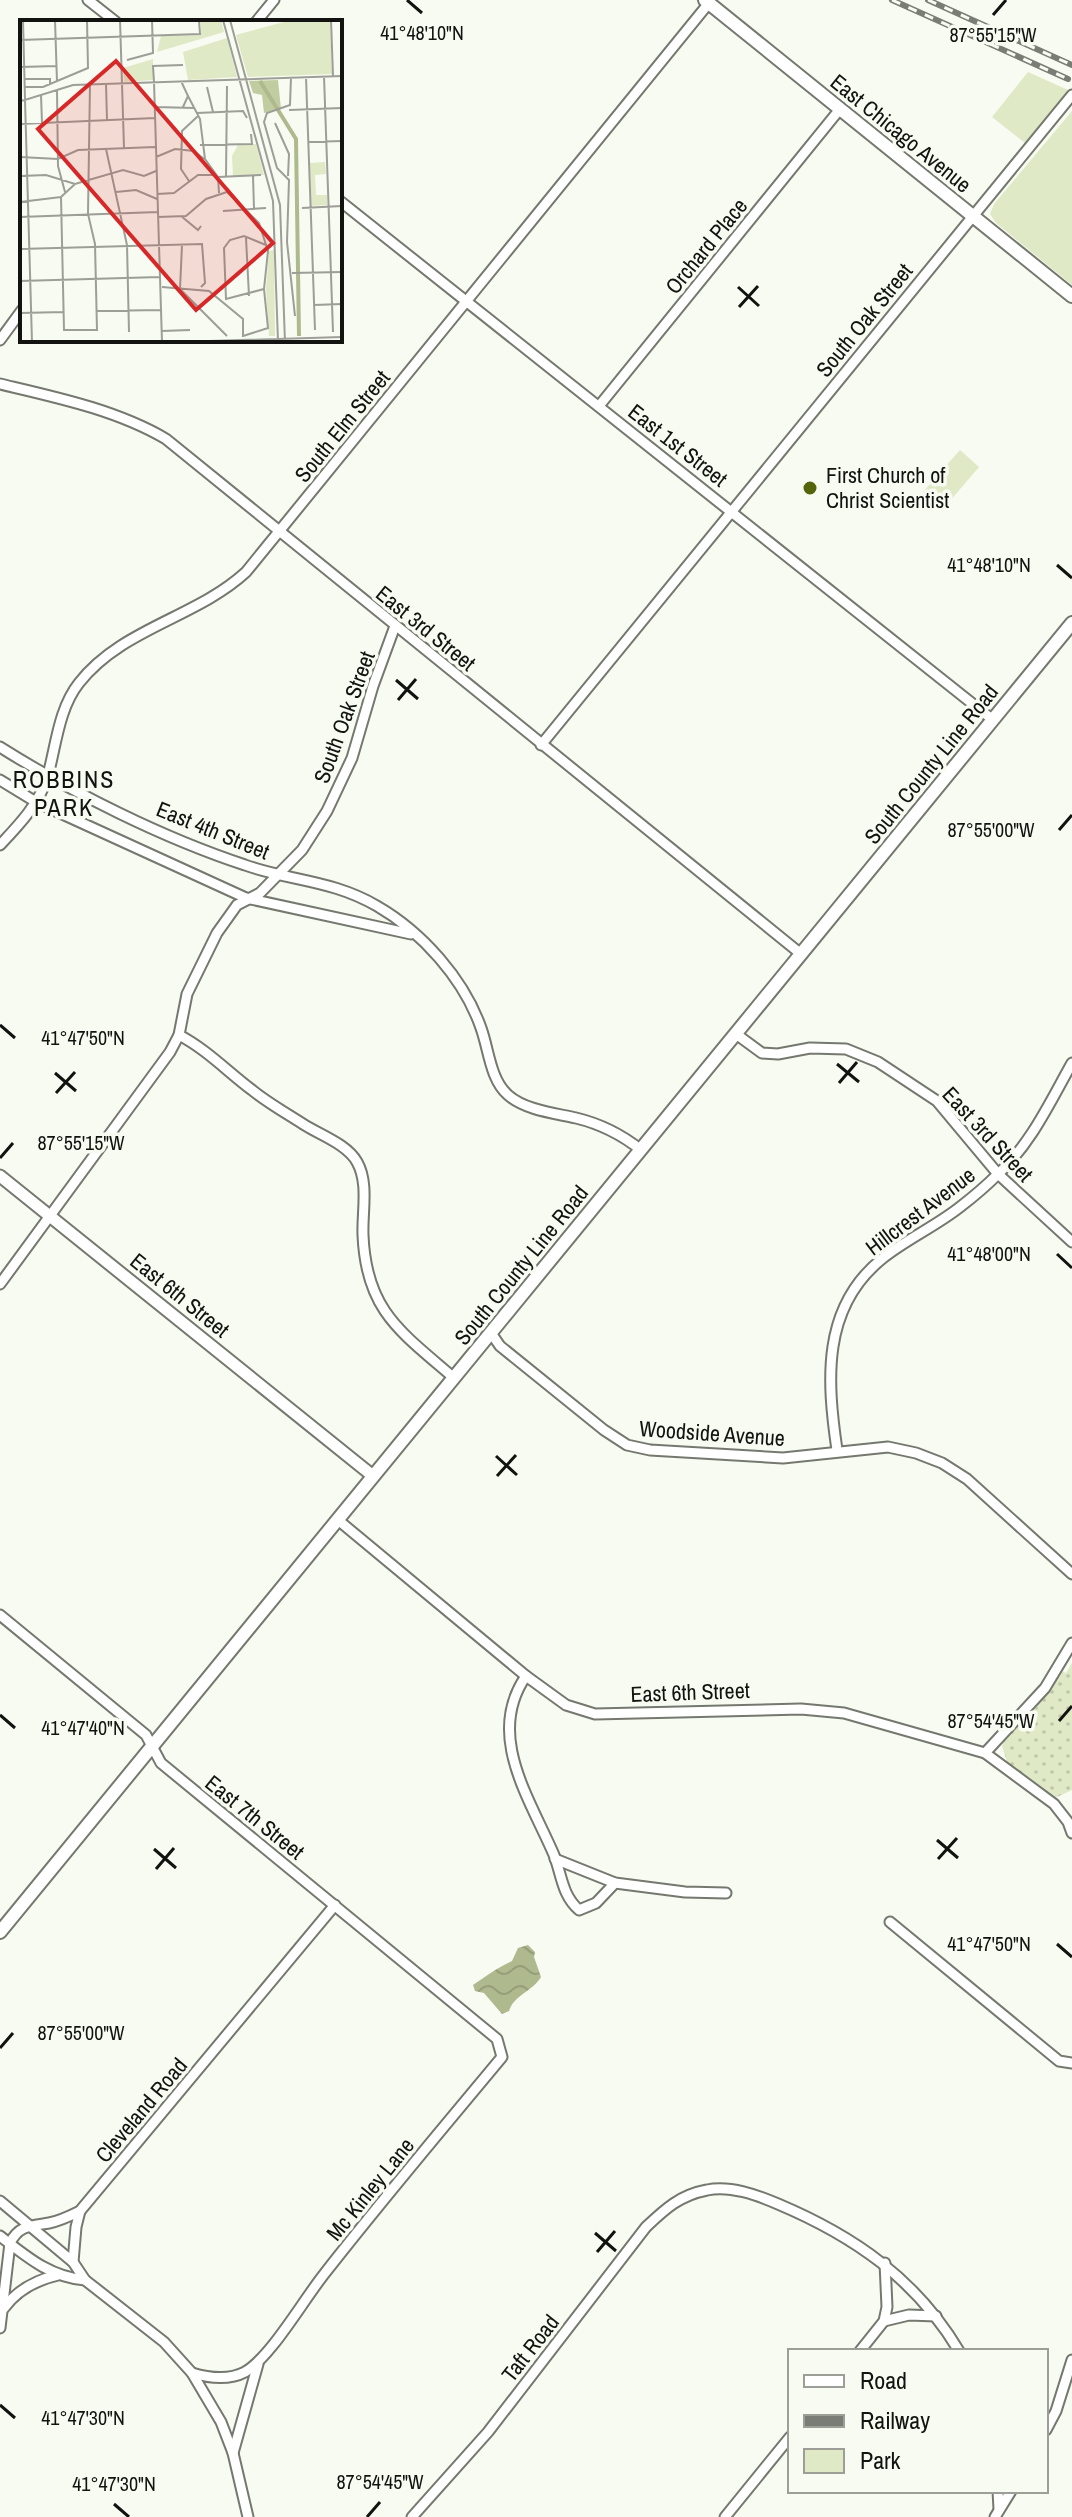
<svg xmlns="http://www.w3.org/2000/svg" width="1072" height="2517" font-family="'Archivo Narrow',sans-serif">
	<defs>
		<pattern id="grass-dots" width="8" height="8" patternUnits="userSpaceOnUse" patternTransform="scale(2)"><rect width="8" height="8" fill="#dfe9c6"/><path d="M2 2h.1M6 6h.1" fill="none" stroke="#bec7a9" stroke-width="1.8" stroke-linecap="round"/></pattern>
		<pattern id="water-waves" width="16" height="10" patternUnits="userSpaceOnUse" patternTransform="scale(2)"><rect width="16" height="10" fill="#aeb98d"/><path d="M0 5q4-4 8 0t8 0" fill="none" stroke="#959e79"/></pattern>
	</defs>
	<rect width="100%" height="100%" fill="#f8fbf1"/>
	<polygon fill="url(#grass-dots)" points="1072,1663 1072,1790 1055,1798 1007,1762 1002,1746 1004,1740 1036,1708 1060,1670 1066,1673"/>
	<g fill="#dfe9c6">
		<polygon points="1028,72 1068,90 1025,143 992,117"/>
		<polygon points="1072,111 1072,285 996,223 990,214 994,204"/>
		<polygon points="960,450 979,467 943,509 923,492"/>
	</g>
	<path fill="url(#water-waves)" d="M 528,1945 L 535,1952 L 534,1957 L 541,1977 C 533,1991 514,1995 509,2011 L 502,2014 L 484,1993 L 475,1991 L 473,1985 C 488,1975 495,1969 512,1961 L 518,1948 Z"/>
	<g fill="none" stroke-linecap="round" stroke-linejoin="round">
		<defs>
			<g id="minor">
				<polyline points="88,0 116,22"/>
				<polyline points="256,22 274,0"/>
				<polyline points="340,201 993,720"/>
				<polyline points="0,340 22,310"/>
				<path d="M 0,384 C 55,397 117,410 166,439 L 801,954"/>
				<polyline points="599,406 840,109"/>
				<polyline points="541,745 1072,95"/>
				<path d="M 0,747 C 73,793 163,838 245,865 C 290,881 333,880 377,906 C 422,932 464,979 481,1028 C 489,1050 490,1079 508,1095 C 525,1110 554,1113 576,1118 C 601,1124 621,1134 641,1150"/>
				<polyline points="0,780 36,802 246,898 411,934"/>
				<path d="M 0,845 C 19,825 40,803 48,775 C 56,745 59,708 79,683 C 122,628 196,618 246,572 L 709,3"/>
				<polyline points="736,1034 762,1053 778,1054 810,1048 846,1049 878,1062 937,1101 998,1174 1072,1242"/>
				<path d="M 179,1035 C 206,1049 228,1072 252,1090 C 268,1103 286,1113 303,1124 C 320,1135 347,1144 357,1162 C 369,1183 362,1212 363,1235 C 366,1311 401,1332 454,1378"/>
				<polyline points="0,1284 170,1052 179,1035 187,994 217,933 237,905 260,893 302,850 327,811 352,758 373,686 395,626"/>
				<polyline points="491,1333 500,1346 604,1430 627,1445 650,1450 783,1458 888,1447 916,1453 942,1463 967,1479 1072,1574"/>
				<path d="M 837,1450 C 827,1381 821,1307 883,1258 C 907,1239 936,1226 960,1207 C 973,1197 986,1186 997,1175 C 1031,1144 1050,1102 1072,1063"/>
				<polyline points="338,1520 526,1676 566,1705 595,1714 801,1709 844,1713 985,1753 1054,1804 1068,1822 1072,1833"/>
				<path d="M 0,1615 L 146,1735 L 161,1763 L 497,2039 L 502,2057 C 443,2128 382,2200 325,2273 C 304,2299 271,2357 245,2372 C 228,2381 209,2378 192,2373"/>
				<path d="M 526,1676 C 485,1735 530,1799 554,1855 C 562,1876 562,1895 579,1910 L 596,1903 L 615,1883"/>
				<polyline points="985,1753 1045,1688 1072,1643"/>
				<polyline points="555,1859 615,1883 685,1892 726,1893"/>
				<polyline points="890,1922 1059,2061 1072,2063"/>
				<polyline points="0,2201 73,2262 85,2280 164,2342 192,2373 221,2422 233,2453 248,2517"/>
				<path d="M 0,2236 C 27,2257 50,2277 85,2280"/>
				<polyline points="73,2262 76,2227 80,2211"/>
				<path d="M 4,2308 C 18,2289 36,2280 58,2275"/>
				<polyline points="884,2321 909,2315 936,2316"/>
				<path d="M 0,2328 L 10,2243 C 19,2225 31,2226 49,2223 C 60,2221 70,2216 80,2211 L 335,1905"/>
				<polyline points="860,2351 884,2321 887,2307 885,2263"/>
				<polyline points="1046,2430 1056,2411 1072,2360"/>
				<polyline points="233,2453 258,2364"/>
				<polyline points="998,2491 999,2509"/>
				<path d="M 412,2517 L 488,2432 L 646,2227 C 665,2209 680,2195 707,2190 C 730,2185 757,2195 778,2204 C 854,2236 916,2279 959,2351"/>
				<polyline points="725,2517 790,2437"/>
				<polyline points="995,2517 1011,2491"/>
			</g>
			<polyline id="tertiary" points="0,1176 373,1476"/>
			<g id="secondary">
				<polyline points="705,0 1072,296"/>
				<polyline points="0,1932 1072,623"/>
			</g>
		</defs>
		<use href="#minor" stroke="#75786f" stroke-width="13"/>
		<use href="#tertiary" stroke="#75786f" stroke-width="15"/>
		<use href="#secondary" stroke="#75786f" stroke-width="16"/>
		<use href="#minor" stroke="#fff" stroke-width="9"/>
		<use href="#tertiary" stroke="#fff" stroke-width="11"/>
		<use href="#secondary" stroke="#fff" stroke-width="12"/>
		<defs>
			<g id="rail">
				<polyline points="892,0 1068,79"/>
				<polyline points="928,0 1072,65"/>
			</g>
		</defs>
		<use href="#rail" stroke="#7a7c76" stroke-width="6"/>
		<use href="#rail" stroke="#f8fbf1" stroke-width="3" stroke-dasharray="9" stroke-linecap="butt"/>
	</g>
	<path fill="none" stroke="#121310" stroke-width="3" d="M 407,0 L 422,13M 993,15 L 1006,0M 738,287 L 759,306M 739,307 L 758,286M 1057,565 L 1072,578M 396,680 L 418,699M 398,700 L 416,679M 1059,830 L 1072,815M 0,1025 L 15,1038M 837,1064 L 859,1082M 55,1073 L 76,1091M 839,1083 L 857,1062M 56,1093 L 75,1072M 0,1158 L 13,1143M 1057,1254 L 1072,1268M 496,1456 L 517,1475M 497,1476 L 516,1455M 0,1715 L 15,1728M 1059,1721 L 1072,1706M 937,1840 L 958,1858M 154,1849 L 176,1868M 938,1859 L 957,1838M 156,1869 L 174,1848M 1057,1944 L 1072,1957M 0,2048 L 13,2033M 595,2233 L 616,2251M 597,2252 L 615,2231M 0,2405 L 15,2418M 114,2504 L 129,2517M 367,2517 L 380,2502"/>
	<circle fill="#55640a" stroke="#f8fbf1" stroke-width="3" cx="810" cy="488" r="8"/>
	<g text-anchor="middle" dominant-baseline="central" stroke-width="7" stroke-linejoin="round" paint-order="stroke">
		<g font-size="22" fill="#121310" stroke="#f8fbf1">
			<text transform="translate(901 133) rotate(39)">East Chicago Avenue</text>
			<text transform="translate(706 246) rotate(-51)">Orchard Place</text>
			<text transform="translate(864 320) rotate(-51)">South Oak Street</text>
			<text transform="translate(342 426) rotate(-51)">South Elm Street</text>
			<text transform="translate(678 445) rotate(38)">East 1st Street</text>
			<text transform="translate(426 628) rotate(39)">East 3rd Street</text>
			<text transform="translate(344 717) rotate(-70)">South Oak Street</text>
			<text transform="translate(931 764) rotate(-51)">South County Line Road</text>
			<text transform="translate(213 830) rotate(22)">East 4th Street</text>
			<text transform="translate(988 1134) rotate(47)">East 3rd Street</text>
			<text transform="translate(920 1211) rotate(-37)">Hillcrest Avenue</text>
			<text transform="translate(521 1265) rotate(-51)">South County Line Road</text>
			<text transform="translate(180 1295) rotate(39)">East 6th Street</text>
			<text transform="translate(712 1433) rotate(4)">Woodside Avenue</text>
			<text transform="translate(690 1692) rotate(-2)">East 6th Street</text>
			<text transform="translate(255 1817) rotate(39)">East 7th Street</text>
			<text transform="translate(141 2110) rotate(-50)">Cleveland Road</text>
			<text transform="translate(370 2189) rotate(-51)">Mc Kinley Lane</text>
			<text transform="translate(530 2348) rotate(-52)">Taft Road</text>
		</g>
		<g font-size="22" fill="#121310" stroke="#f8fbf1" text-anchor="start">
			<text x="826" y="475">First Church of<tspan x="826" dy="25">Christ Scientist</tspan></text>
		</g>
		<g font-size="24" letter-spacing="2" fill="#121310" stroke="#f8fbf1">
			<text x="64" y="779">ROBBINS<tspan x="64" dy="28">PARK</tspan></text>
		</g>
	</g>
	<g transform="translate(20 20)">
		<rect width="322" height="322" fill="#f8fbf1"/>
		<path d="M 258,60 L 261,89 L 244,93 L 242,75 L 233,73 L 229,61 Z" fill="#c1cda0"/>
		<path d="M 181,0 L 201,0 L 204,12 L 137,32 L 141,16 L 181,15 ZM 271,0 L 310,0 L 312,54 L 228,57 L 216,15 ZM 207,18 L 217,57 L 168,60 L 163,32 ZM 133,39 L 133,60 L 104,62 L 103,48 ZM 236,124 L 244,155 L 213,156 L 212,136 L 218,125 ZM 305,142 L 306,154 L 295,155 L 296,175 L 307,175 L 307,185 L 291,186 L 290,143 ZM 254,230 L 255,316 L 249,316 L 246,269 L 249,231 Z" fill="#dfe9c6"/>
		<path fill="none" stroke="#aeb98d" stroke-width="4" d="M 240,61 L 276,119 L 279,316"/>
		<path fill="none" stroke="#9c9e97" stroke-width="2" d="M 3,0 L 5,80 L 53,65 L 322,56M 35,0 L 37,62M 100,0 L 104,128M 203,0 L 253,181 L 258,322M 210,0 L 260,185 L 265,322M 311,0 L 313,56M 0,20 L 180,14 L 179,0M 107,40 L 133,33 L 132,0M 0,47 L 37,46M 304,56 L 313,312M 271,57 L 270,85 L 247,93 L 244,102 L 257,148 L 269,160 L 267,222 L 275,296M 286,57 L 295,310M 5,59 L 30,59 L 30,65M 161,61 L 168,76 L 163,87M 134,62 L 133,46 L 163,45M 134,62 L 142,322M 86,64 L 87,100M 5,67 L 23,67 L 68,48 L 67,0M 187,67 L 193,92M 37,70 L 38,146 L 45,172M 21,75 L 22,103M 168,76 L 180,99 L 185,139 L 198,157 L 199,173M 0,81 L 5,80 L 12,322M 135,87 L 174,88M 269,90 L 322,88M 177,93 L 223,91 L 227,98M 255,103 L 269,134 L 268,156M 0,104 L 135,98M 289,122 L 322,121M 180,125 L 232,124 L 231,114M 86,129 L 107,225 L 109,312M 0,137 L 38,139 L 58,130 L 135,127M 136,137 L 155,129 L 174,131 L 184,139M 0,156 L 26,155 L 55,164 L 103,150 L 124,156 L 136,151M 233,156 L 234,189M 198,157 L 241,155M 206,157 L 207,66M 169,161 L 161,149 L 162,111 L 178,96M 55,164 L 41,177 L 44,310 L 77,310 L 75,224 L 68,194 L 70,64M 96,172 L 116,170 L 137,179M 137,174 L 154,173 L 178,155 L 196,155M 0,182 L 41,177M 282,188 L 322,186M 203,191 L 246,188M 161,196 L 178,210 L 181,206M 0,197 L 138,192M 138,197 L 166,196 L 186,179 L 207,172 L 239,203 L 248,231 L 244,269 L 248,308 L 223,316M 226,218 L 229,276M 162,225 L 160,269 L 207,316M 0,229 L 182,224 L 185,263 L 181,267M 272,253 L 322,252M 0,261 L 140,257M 142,267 L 189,271 L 223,299 L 223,317M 244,269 L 206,279 L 204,228 L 210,220 L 224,216 L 246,225M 294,285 L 322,284M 76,291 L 141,290M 0,293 L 44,292M 142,311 L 170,310M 158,322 L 322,317"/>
		<path fill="#d62828" fill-opacity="0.15" stroke="#d62828" stroke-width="4" d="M 96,41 L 253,223 L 176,290 L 18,109 Z"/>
		<rect width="322" height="322" fill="none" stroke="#121310" stroke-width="4"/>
	</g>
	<g font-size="20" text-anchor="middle" fill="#121310" stroke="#f8fbf1" stroke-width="7" stroke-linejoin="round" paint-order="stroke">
		<text x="422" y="40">41°48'10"N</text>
		<text x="993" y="42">87°55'15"W</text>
		<text x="989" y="572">41°48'10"N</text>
		<text x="991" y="837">87°55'00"W</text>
		<text x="83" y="1045">41°47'50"N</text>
		<text x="81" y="1150">87°55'15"W</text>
		<text x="989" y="1261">41°48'00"N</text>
		<text x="991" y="1728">87°54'45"W</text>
		<text x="83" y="1735">41°47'40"N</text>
		<text x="989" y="1951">41°47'50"N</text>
		<text x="81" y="2040">87°55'00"W</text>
		<text x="83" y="2425">41°47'30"N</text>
		<text x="380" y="2489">87°54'45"W</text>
		<text x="114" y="2491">41°47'30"N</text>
	</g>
	<rect x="788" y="2349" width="260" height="144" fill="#f8fbf1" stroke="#9c9e97" stroke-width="2"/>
	<rect x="804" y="2375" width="40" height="12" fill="#ffffff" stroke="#9c9e97" stroke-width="2"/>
	<text x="860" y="2389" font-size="24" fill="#121310">Road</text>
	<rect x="804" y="2415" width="40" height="12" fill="#7a7c76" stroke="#9c9e97" stroke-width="2"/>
	<text x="860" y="2429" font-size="24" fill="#121310">Railway</text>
	<rect x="804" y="2449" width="40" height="24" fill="#dfe9c6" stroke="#9c9e97" stroke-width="2"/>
	<text x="860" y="2469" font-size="24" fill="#121310">Park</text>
</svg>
